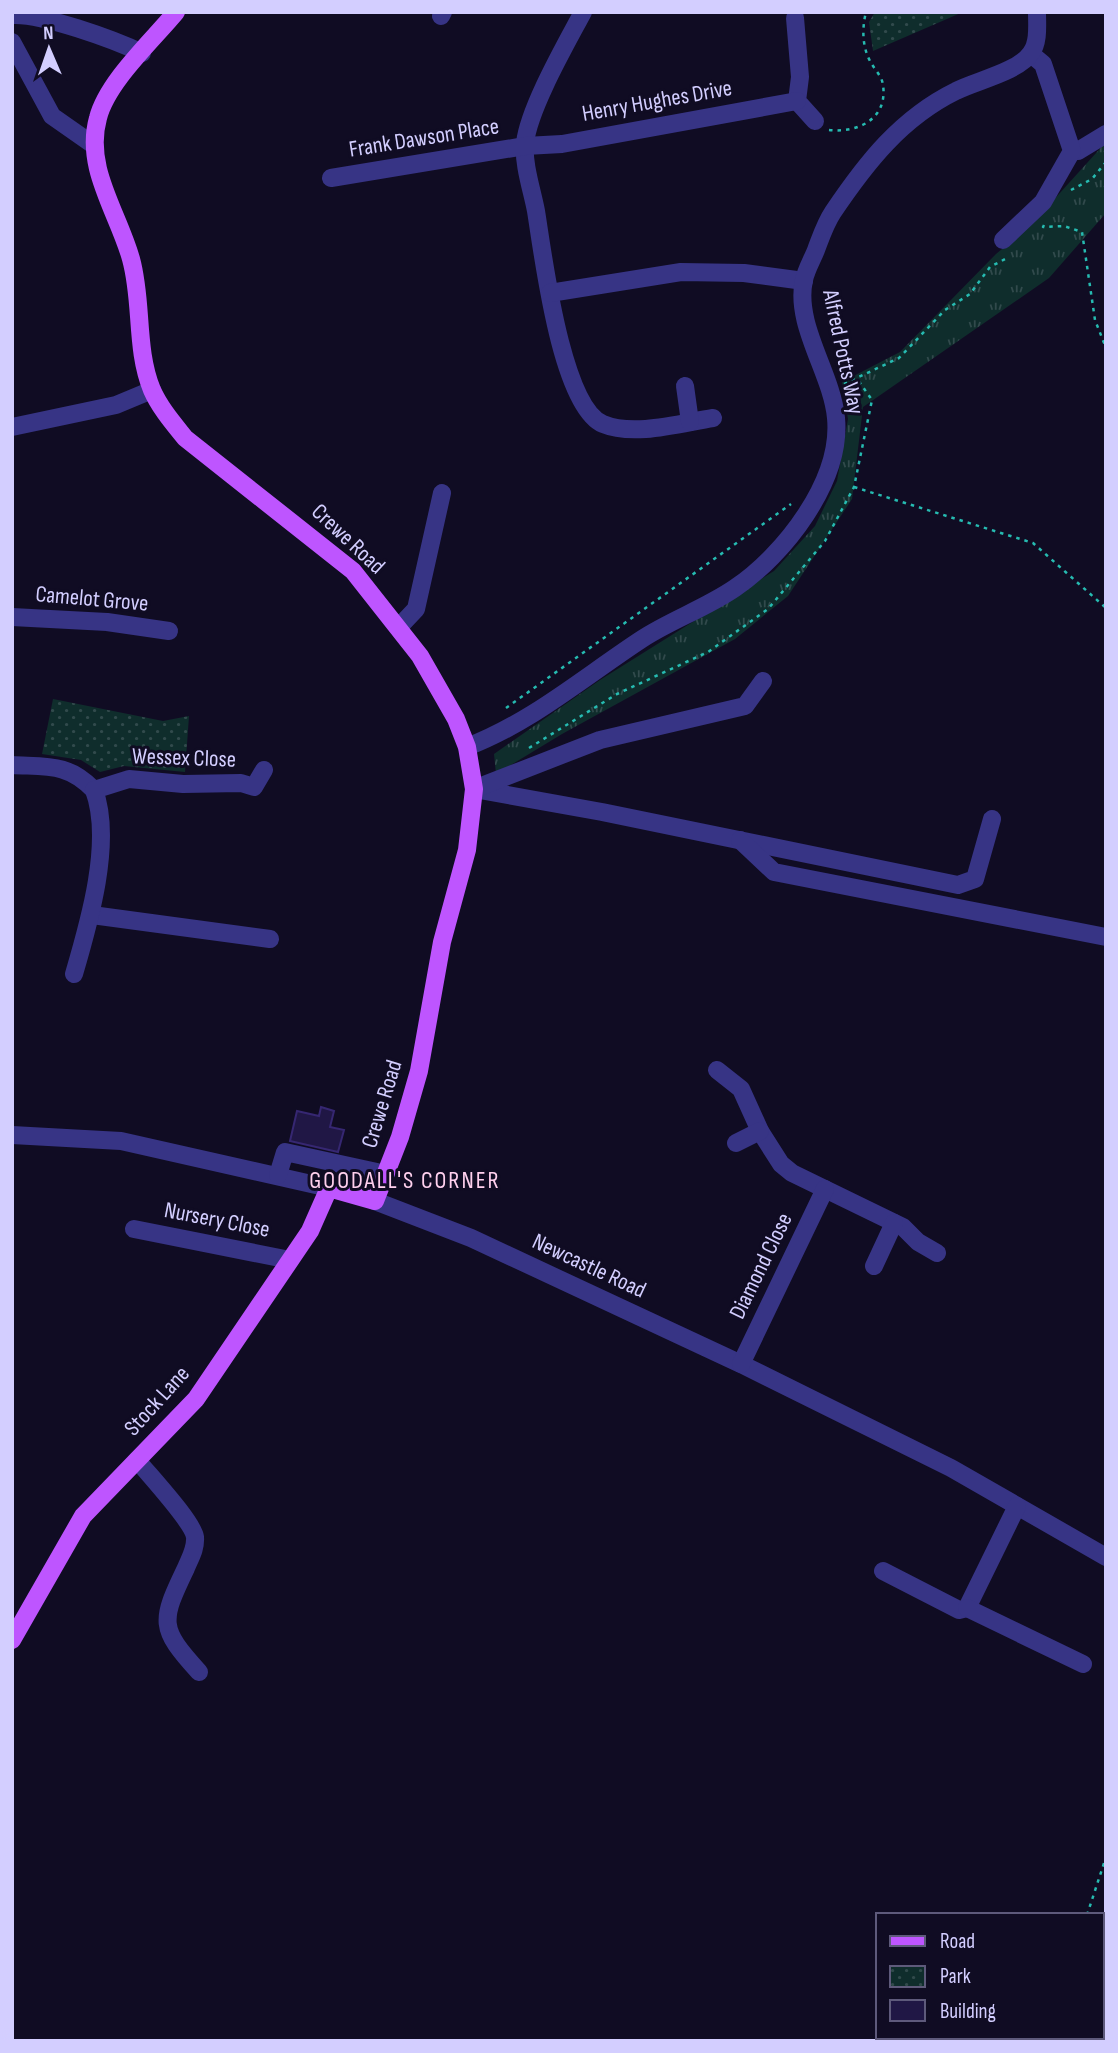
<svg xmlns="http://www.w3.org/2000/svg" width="1118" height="2053" font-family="'Sofia Sans Condensed',sans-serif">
	<defs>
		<pattern id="grass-tufts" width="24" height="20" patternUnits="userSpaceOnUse" patternTransform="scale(1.75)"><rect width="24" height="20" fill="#0f2d2c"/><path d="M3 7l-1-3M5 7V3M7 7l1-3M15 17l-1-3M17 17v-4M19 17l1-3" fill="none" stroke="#314a4c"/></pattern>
		<pattern id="park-dots" width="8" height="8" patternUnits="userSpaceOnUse" patternTransform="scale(1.75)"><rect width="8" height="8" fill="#0f2d2c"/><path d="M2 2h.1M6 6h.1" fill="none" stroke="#314a4c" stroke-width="1.8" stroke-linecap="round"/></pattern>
	</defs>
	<rect width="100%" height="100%" fill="#100c23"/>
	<polygon fill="url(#grass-tufts)" points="1106,142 1106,213 1049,278 863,407 852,499 788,596 735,639 562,734 496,774 494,754 600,680 774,571 815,526 837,481 848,419 842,382 900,352 996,254 1031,225"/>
	<g fill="url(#park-dots)">
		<polygon points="875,12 963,12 873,51 869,22"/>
		<polygon points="53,699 163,721 189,716 185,772 124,766 100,772 81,760 42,754"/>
	</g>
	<polygon fill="#201745" stroke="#362772" stroke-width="2" points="321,1107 334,1111 330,1127 344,1130 338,1152 290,1141 297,1111 319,1116"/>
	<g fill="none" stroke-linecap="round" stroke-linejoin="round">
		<g stroke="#26bbb1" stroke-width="2.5" stroke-dasharray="3.5 5" stroke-linecap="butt">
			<path d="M 829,130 C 858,133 888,119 883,85 C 882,76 874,69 870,61 C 862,46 862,28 866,12"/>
			<polyline points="1071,190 1092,179 1106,162"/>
			<polyline points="1044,225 1043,227 1064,226 1082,232 1095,320 1106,348"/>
			<polyline points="844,384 899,358 945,310 970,294 990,267 1007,258"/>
			<polyline points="854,487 1033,543 1106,608"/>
			<polyline points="506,708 791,504"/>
			<polyline points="529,748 617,694 708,652 768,609 825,541 854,487 872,400 858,380"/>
			<polyline points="1087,1915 1106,1857"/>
			<polyline points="1047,2041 1048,2037"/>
		</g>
		<g stroke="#373485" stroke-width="18">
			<path d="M 583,12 C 566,44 529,108 525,143 C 523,164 532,190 536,211 C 543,254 561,406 603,424 C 634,437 681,423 713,418"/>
			<path d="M 12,15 C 41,13 115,40 142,53"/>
			<polyline points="441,16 443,12"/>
			<polyline points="795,18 800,77 797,101 815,121"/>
			<polyline points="12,42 52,116 92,144"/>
			<polyline points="1078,151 1106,134"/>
			<polyline points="331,178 525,146 562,144 797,101"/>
			<polyline points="1003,240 1043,202 1072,151 1043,64 1031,54"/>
			<polyline points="550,293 681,272 744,273 804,281"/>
			<polyline points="685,386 690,422"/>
			<polyline points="12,427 116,405 152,390"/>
			<polyline points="12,617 107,622 169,631"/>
			<polyline points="399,627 416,609 442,493"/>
			<path d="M 467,747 C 532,722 584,677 642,639 C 671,620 706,608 735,588 C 784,555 842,481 836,418 C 832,373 794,325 804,280 C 806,270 812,260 816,250 C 821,237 825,224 833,212 C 866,163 901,118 956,91 C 975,81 1018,72 1031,53 C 1039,42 1037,25 1037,12"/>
			<path d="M 12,765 C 48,767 68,763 94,790"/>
			<polyline points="474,789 602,812 958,885 975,879 992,819"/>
			<polyline points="474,789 600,740 745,706 763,681"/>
			<polyline points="740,840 774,872 1106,937"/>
			<polyline points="92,915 270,939"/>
			<path d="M 74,974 C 89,923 113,841 94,790 L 129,779 L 183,784 L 241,783 L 254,787 L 264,770"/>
			<polyline points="717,1070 741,1089 760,1131 781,1164 792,1173 903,1227 918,1242 937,1253"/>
			<polyline points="12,1135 121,1141 329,1188"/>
			<polyline points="736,1143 760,1131"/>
			<polyline points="278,1175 285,1152 386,1174"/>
			<polyline points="375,1201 471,1238 741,1364 951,1468 1106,1557"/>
			<polyline points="134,1229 290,1260"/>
			<polyline points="874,1266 894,1223"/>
			<polyline points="741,1364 825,1189"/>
			<path d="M 137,1460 C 149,1475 193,1522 195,1537 C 196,1549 190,1558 186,1568 C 160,1622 159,1628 199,1672"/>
			<polyline points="883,1571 959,1610 967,1608 1017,1506"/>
			<polyline points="967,1608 1083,1664"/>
		</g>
		<path stroke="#be55ff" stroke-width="18" d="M 12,1640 L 83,1516 L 196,1399 L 310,1231 L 329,1188 L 375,1201 L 400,1137 L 419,1071 L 442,942 L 467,850 L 474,789 L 467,747 L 456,719 L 420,656 L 353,571 L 185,438 C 173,423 160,408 152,390 C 135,349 143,302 131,259 C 118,212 84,168 98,118 C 107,82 152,41 176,12"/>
	</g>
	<g text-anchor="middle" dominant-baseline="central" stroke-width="6" stroke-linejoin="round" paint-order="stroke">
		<g font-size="23" fill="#d3ceff" stroke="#100c23">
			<text transform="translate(657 101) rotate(-10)">Henry Hughes Drive</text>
			<text transform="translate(424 138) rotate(-9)">Frank Dawson Place</text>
			<text transform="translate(843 352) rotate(78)">Alfred Potts Way</text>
			<text transform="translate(348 539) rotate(43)">Crewe Road</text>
			<text transform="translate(92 599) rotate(5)">Camelot Grove</text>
			<text transform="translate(184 758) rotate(2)">Wessex Close</text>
			<text transform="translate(382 1104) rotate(-73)">Crewe Road</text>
			<text transform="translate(217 1220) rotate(11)">Nursery Close</text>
			<text transform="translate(589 1266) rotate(25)">Newcastle Road</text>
			<text transform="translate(761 1266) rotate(-64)">Diamond Close</text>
			<text transform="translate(157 1401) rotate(-48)">Stock Lane</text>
		</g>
		<g font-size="24" letter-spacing="2" fill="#ffd0ee" stroke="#100c23">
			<text x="405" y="1180">GOODALL'S CORNER</text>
		</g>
	</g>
	<rect width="1118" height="2053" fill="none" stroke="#d3ceff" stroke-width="28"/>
	<rect x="876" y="1913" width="228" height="126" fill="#100c23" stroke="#5e5a7b" stroke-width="2"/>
	<rect x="890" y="1936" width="35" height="10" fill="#be55ff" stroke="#5e5a7b" stroke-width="2"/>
	<text x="940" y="1948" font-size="21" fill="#d3ceff">Road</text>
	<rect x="890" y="1966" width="35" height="21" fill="url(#park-dots)" stroke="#5e5a7b" stroke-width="2"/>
	<text x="940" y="1983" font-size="21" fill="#d3ceff">Park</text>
	<rect x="890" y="2000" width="35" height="21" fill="#201745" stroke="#5e5a7b" stroke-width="2"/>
	<text x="940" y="2018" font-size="21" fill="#d3ceff">Building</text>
	<g transform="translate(49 49) rotate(358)" stroke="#100c23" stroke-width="5" paint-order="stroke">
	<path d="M0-5L12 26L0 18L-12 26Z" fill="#d3ceff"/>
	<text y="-10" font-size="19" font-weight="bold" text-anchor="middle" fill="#d3ceff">N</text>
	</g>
</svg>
